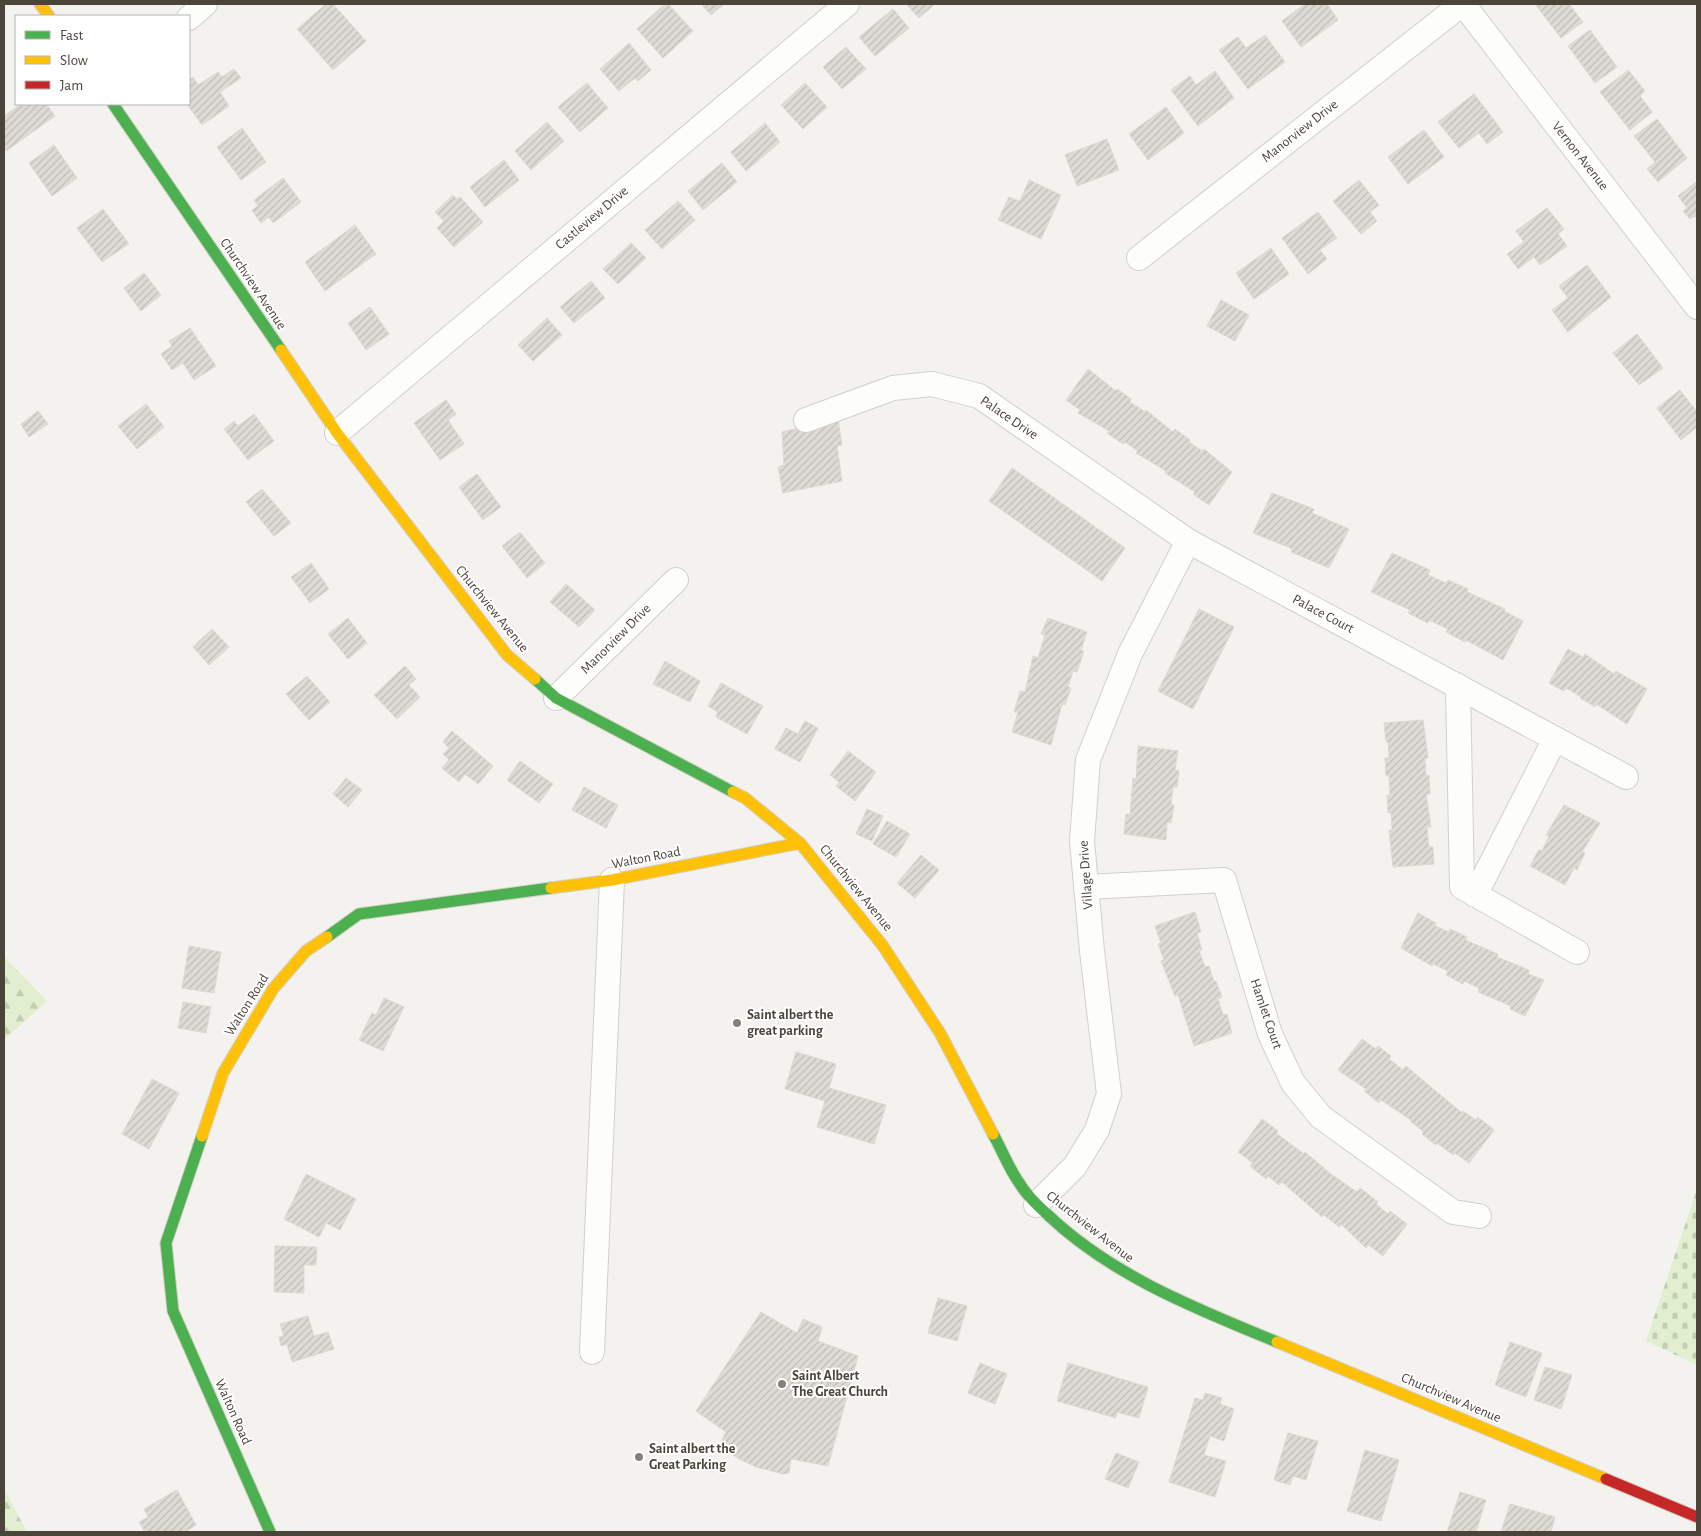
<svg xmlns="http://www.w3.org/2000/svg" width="1701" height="1536" font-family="'Alegreya Sans',sans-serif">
	<defs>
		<pattern id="forest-firs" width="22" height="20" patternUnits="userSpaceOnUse" patternTransform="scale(1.25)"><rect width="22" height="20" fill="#e1eecf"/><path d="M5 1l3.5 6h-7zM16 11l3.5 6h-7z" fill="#c3cdb2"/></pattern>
		<pattern id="cemetery-stones" width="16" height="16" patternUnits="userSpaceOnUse" patternTransform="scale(1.25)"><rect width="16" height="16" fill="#e1eecf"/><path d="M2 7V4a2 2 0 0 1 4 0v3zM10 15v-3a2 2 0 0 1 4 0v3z" fill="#c3cdb2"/></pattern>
		<pattern id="building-hatch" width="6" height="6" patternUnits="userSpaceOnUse" patternTransform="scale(1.25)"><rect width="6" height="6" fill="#dedbd6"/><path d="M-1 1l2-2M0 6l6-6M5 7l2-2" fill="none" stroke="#c0bdb8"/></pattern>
	</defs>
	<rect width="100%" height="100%" fill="#f4f2ee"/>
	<g fill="url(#forest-firs)">
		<polygon points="4,957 47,1001 4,1040"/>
		<polygon points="4,1489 27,1532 4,1532"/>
	</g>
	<polygon fill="url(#cemetery-stones)" points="1697,1189 1697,1365 1646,1341"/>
	<g fill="url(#building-hatch)" stroke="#dcd9d4">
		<polygon points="326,4 333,4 366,41 333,70 297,29"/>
		<polygon points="665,4 668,4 693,31 663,58 637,29"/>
		<polygon points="701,4 724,4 711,15"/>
		<polygon points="906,4 935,4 919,18"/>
		<polygon points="1305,4 1327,4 1338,20 1301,47 1282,21"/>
		<polygon points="1535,4 1569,4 1583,22 1561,38"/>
		<polygon points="893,9 909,28 875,56 859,37"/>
		<polygon points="1590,30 1617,67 1595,83 1568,46"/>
		<polygon points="1265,35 1285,62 1248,89 1219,50 1238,37 1246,48"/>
		<polygon points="629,43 651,70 638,81 635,78 619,91 600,69"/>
		<polygon points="846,47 866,69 842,89 823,67"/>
		<polygon points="234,69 241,78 220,92 229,106 202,125 187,104 189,104 189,80 193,77 198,85 218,72 222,77"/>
		<polygon points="1628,70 1645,91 1640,96 1652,112 1630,130 1600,92"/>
		<polygon points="1215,71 1234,98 1198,126 1171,90 1190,76 1196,85"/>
		<polygon points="587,83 608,108 580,132 558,107"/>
		<polygon points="805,83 827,107 803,129 781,105"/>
		<polygon points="1474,94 1503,132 1487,144 1479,133 1459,148 1438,122"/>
		<polygon points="21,104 46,104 55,116 6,151 4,149 4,116"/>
		<polygon points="1166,107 1184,133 1148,160 1129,134"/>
		<polygon points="1657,119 1687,158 1658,182 1647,169 1655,162 1634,136"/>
		<polygon points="547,122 564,141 531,170 515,151"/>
		<polygon points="765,123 780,142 746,171 731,152"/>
		<polygon points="242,128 266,162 241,180 217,147"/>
		<polygon points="1424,130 1444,157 1408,184 1388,157"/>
		<polygon points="1107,139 1119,170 1077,186 1065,155"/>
		<polygon points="54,145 77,178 52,196 29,163"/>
		<polygon points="504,160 519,180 485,207 470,187"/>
		<polygon points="722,163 737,182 703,210 688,191"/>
		<polygon points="283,178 301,202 273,223 269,217 261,223 252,210 258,206 254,200"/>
		<polygon points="1029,180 1061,195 1041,239 998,220 1009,197 1020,201"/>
		<polygon points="1359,180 1379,205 1370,212 1377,221 1361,234 1333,201"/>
		<polygon points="1697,181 1697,219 1695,216 1690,219 1683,211 1687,208 1678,196"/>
		<polygon points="453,195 457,199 460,197 483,222 454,247 437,228 444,221 435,212"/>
		<polygon points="678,201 695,220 662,249 645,230"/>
		<polygon points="1547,208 1564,229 1558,234 1567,246 1540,265 1534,257 1518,269 1507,254 1524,242 1516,231"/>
		<polygon points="103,209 129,244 102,262 77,228"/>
		<polygon points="1318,212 1337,238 1320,250 1327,259 1308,274 1282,238"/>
		<polygon points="355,225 376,254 325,291 305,262"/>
		<polygon points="631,243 646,258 618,284 603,269"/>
		<polygon points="1271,248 1289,274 1254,299 1236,273"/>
		<polygon points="1587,265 1611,297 1568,332 1552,310 1568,298 1559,286"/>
		<polygon points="144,273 161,295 141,311 124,288"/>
		<polygon points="591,281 605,298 574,323 560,307"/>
		<polygon points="1221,300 1249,315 1235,341 1207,326"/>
		<polygon points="370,307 389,334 366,350 348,323"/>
		<polygon points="547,318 562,335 533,361 518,345"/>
		<polygon points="190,328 216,366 194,380 183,363 172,370 161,354 172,346 169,341"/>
		<polygon points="1637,334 1663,368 1639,385 1613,353"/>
		<polygon points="1088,369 1116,391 1117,389 1131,399 1130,402 1145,412 1146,410 1173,432 1175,429 1190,440 1189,442 1202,451 1204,449 1232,472 1209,505 1193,494 1195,492 1165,473 1166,471 1136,453 1138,451 1125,442 1123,444 1107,433 1109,431 1078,413 1080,410 1066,400"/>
		<polygon points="1680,390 1697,412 1697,427 1681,440 1657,408"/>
		<polygon points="446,400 456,414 448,420 464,444 440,460 414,423"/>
		<polygon points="146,404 164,427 137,449 118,426"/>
		<polygon points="38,411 48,424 29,437 21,424"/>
		<polygon points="254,414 274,441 248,460 224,429 234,421 238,426"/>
		<polygon points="838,419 842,445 837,446 842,481 783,493 778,467 784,465 782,432"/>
		<polygon points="1012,468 1125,548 1102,581 989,501"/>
		<polygon points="477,474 501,507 483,520 459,487"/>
		<polygon points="262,489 291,523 274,536 246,502"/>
		<polygon points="1272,493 1314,509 1312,513 1349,529 1329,568 1291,552 1293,549 1253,533"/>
		<polygon points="520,532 545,563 527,578 502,546"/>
		<polygon points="1392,553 1430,570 1428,575 1446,583 1448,580 1468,589 1467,592 1505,609 1504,611 1523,621 1503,660 1466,640 1465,642 1446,632 1448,629 1429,620 1428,623 1408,613 1410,610 1371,592"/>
		<polygon points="311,563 329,589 310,603 291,577"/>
		<polygon points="566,584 595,610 579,627 550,602"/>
		<polygon points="1199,609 1234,627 1193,709 1158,691"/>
		<polygon points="348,618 367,643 348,659 328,634"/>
		<polygon points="1048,618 1087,632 1081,650 1084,651 1077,672 1073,671 1068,687 1071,688 1065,705 1062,704 1051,745 1012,732 1018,712 1014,712 1020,691 1025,692 1033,656 1038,658 1045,635 1041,634"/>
		<polygon points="212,629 229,647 209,665 193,647"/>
		<polygon points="1568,649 1583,657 1585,654 1614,674 1616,671 1647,689 1627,724 1596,704 1595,707 1580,698 1581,697 1566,688 1564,691 1549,683"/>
		<polygon points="665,661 700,681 690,702 653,684"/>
		<polygon points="405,666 416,679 409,685 420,697 397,719 374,695"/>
		<polygon points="307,676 330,702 309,720 286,694"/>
		<polygon points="721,683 763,706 747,734 716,717 718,712 708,706"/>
		<polygon points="1423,720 1428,758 1425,758 1426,776 1429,775 1430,794 1426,794 1431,827 1427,827 1429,847 1433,847 1434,864 1393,867 1389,830 1392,830 1391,813 1388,813 1387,795 1390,795 1389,776 1386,776 1385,758 1389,758 1388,742 1386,742 1384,723"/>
		<polygon points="805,721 818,728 800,762 775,749 786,728 798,734"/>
		<polygon points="452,731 493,766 478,784 465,774 459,782 442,768 449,760 443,754 449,748 443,742"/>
		<polygon points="1138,746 1178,751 1175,770 1179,771 1177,787 1173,787 1171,804 1174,805 1171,823 1167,822 1166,840 1124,834 1126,814 1130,815 1133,778 1136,779"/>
		<polygon points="848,751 876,772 855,801 836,786 839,782 830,775"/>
		<polygon points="520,761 553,784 539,803 507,780"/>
		<polygon points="346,778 362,790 348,807 333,794"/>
		<polygon points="584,787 618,805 606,828 572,810"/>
		<polygon points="1564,805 1600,823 1582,852 1585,853 1577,870 1574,868 1565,885 1530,866 1539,849 1542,851 1549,836 1546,835"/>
		<polygon points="867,809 883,816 872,841 856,834"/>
		<polygon points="887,821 910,834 896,857 873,844"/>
		<polygon points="921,855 939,870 915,898 897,883"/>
		<polygon points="1195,912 1201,932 1197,933 1202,950 1199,951 1205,967 1209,966 1214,982 1216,981 1222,997 1218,999 1223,1015 1227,1014 1232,1033 1194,1046 1178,995 1175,996 1161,961 1164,960 1158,944 1161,943 1155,926"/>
		<polygon points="1418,913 1436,923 1435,926 1449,932 1450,929 1467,937 1465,940 1498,954 1497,957 1529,970 1528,974 1544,980 1525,1016 1510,1009 1511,1006 1478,992 1479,988 1464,981 1463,984 1446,975 1448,971 1433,964 1432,966 1401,948"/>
		<polygon points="189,946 221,952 214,993 182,988"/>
		<polygon points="384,998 404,1007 383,1051 359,1040 372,1013 376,1015"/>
		<polygon points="183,1002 211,1007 206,1033 178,1028"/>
		<polygon points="1362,1039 1376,1049 1378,1046 1391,1056 1389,1059 1403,1070 1406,1066 1462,1113 1463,1111 1476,1120 1478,1117 1494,1130 1469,1163 1455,1153 1453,1155 1437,1143 1436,1145 1422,1134 1424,1132 1410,1121 1411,1120 1381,1100 1379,1103 1364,1091 1366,1089 1338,1070"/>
		<polygon points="796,1052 836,1064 829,1088 886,1105 874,1144 817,1127 825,1101 785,1089"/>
		<polygon points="152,1079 179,1093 149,1149 122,1134"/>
		<polygon points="1262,1119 1278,1131 1276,1133 1304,1154 1305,1152 1331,1174 1357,1192 1360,1188 1378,1202 1376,1204 1388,1214 1390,1211 1407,1224 1383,1256 1369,1245 1366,1248 1341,1224 1339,1227 1324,1215 1322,1217 1282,1182 1279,1185 1268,1176 1266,1179 1250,1166 1253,1163 1238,1152"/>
		<polygon points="306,1174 356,1199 340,1230 326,1223 319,1237 284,1219"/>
		<polygon points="275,1246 317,1247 316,1265 304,1265 304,1293 274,1292"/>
		<polygon points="938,1298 967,1306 957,1341 928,1333"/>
		<polygon points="761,1312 797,1333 803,1319 822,1327 818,1341 858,1356 828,1466 791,1459 789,1473 783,1474 756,1467 739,1459 719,1445 726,1432 696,1411"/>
		<polygon points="308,1316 314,1336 328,1332 334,1349 292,1362 287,1344 281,1346 279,1337 284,1336 280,1324"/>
		<polygon points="1510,1342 1542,1353 1526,1397 1495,1385"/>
		<polygon points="980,1363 1007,1374 995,1404 968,1393"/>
		<polygon points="1068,1363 1148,1387 1139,1418 1117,1412 1116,1418 1057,1401"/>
		<polygon points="1545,1367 1572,1375 1561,1409 1534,1400"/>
		<polygon points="1205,1393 1222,1398 1220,1404 1234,1409 1224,1441 1210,1436 1204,1455 1226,1461 1215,1497 1169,1482 1195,1398 1203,1400"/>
		<polygon points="1288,1433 1318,1441 1306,1480 1293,1476 1290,1485 1274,1480"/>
		<polygon points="1365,1450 1399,1460 1381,1521 1347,1511"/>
		<polygon points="1116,1453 1139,1462 1128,1488 1105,1479"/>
		<polygon points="177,1490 196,1525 185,1532 145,1532 139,1522 148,1517 144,1509"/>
		<polygon points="1460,1492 1486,1500 1476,1532 1447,1532"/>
		<polygon points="1510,1504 1555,1517 1551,1532 1501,1532"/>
	</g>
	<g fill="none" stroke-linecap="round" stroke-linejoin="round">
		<defs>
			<g id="street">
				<polyline points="1463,4 1697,307"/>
				<polyline points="189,18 205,4"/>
				<polyline points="1139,258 1462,4"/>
				<polyline points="806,420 893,388 932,384 979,396 1188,541 1626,777"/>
				<polyline points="337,433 847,4"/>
				<polyline points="1458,686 1462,887 1577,952"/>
				<polyline points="556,698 676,580"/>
				<polyline points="1086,887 1224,880 1270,1034 1293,1083 1321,1117 1453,1212 1479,1216"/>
				<polyline points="1475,895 1555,739"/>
				<polyline points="1036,1205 1075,1166 1097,1130 1109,1094 1092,951 1082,841 1088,760 1130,654 1188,541"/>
				<polyline points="592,1352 612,880"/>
			</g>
			<g id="fast">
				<polyline points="113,104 281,350"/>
				<polyline points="535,679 556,698 733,792"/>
				<polyline points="327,937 359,914 551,888"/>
				<path d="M 993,1134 C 1002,1150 1009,1169 1020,1184 C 1027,1196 1038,1206 1048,1215 C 1112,1276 1197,1309 1277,1342"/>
				<polyline points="202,1136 166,1243 173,1311 270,1532"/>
			</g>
			<g id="slow">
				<polyline points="40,4 49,16"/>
				<polyline points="281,350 337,433 507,655 535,679"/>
				<polyline points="733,792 745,798 800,843 883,946 940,1033 993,1134"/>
				<polyline points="551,888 612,880 800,843"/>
				<polyline points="202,1136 223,1073 273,989 306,951 327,937"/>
				<polyline points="1277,1342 1606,1479"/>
			</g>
			<polyline id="jam" points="1606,1479 1697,1517"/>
		</defs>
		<use href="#street" stroke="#d2d0cb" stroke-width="26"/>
		<use href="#fast" stroke="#d3cfc5" stroke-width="13"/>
		<use href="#slow" stroke="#d3cfc5" stroke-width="13"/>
		<use href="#jam" stroke="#d3cfc5" stroke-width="13"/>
		<use href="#street" stroke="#fdfdfc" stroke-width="24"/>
		<use href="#fast" stroke="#4caf50" stroke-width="11"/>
		<use href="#slow" stroke="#ffc107" stroke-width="11"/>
		<use href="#jam" stroke="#c62828" stroke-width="11"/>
	</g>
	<g fill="#868178" stroke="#fff" stroke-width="2">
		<circle cx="737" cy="1023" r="5"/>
		<circle cx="782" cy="1384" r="5"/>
		<circle cx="639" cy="1457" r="5"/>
	</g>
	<g text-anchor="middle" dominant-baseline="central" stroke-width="4" stroke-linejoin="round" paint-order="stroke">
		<g font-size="14" fill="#4b4439" stroke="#fff">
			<text transform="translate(1300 131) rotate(-38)">Manorview Drive</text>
			<text transform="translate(1580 156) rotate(52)">Vernon Avenue</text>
			<text transform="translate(592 218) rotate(-40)">Castleview Drive</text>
			<text transform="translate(253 284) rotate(56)">Churchview Avenue</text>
			<text transform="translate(1009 418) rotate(34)">Palace Drive</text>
			<text transform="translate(492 609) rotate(51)">Churchview Avenue</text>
			<text transform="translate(1323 614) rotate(28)">Palace Court</text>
			<text transform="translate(616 639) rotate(-45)">Manorview Drive</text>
			<text transform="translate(646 858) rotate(-11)">Walton Road</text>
			<text transform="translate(1086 875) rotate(-94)">Village Drive</text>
			<text transform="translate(856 888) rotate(51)">Churchview Avenue</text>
			<text transform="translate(247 1005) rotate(-58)">Walton Road</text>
			<text transform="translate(1266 1014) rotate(71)">Hamlet Court</text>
			<text transform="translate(1090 1227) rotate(38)">Churchview Avenue</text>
			<text transform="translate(1451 1398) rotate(23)">Churchview Avenue</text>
			<text transform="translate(233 1412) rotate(66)">Walton Road</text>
		</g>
		<g font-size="14" font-weight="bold" fill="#4b4439" stroke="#fff" text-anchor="start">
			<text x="747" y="1015">Saint albert the<tspan x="747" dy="16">great parking</tspan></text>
			<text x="792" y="1376">Saint Albert<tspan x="792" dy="16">The Great Church</tspan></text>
			<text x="649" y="1449">Saint albert the<tspan x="649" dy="16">Great Parking</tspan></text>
		</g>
	</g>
	<rect width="1701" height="1536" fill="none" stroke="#4b4439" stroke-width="10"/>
	<rect x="15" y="15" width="175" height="90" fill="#ffffff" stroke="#b7b4b0"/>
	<rect x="25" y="31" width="25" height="8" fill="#4caf50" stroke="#b7b4b0"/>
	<text x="60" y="40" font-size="15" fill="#4b4439">Fast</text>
	<rect x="25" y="56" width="25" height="8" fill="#ffc107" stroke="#b7b4b0"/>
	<text x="60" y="65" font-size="15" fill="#4b4439">Slow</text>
	<rect x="25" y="81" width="25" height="8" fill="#c62828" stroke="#b7b4b0"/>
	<text x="60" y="90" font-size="15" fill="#4b4439">Jam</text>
</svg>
